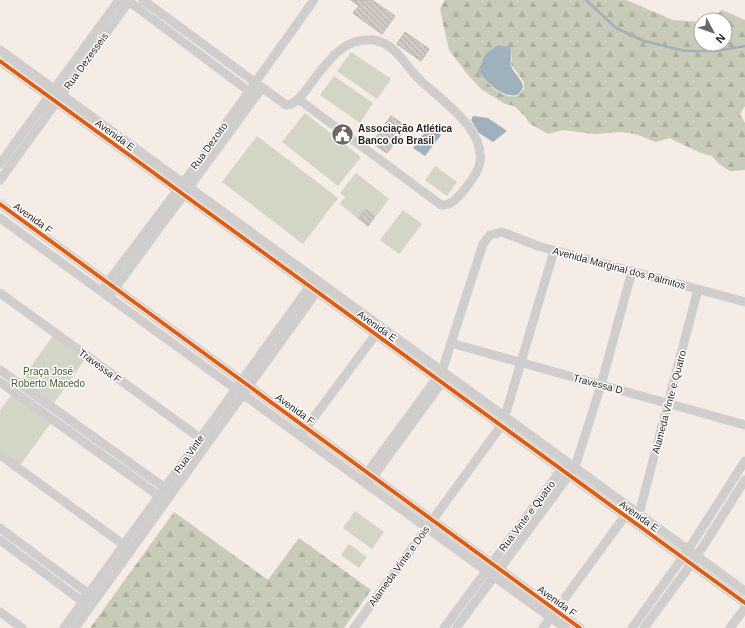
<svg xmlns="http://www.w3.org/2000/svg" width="745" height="628" font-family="Arial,sans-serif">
	<defs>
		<pattern id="forest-firs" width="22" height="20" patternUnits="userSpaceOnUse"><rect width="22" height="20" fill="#c8cbb8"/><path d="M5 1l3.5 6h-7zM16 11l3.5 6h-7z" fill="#acae9e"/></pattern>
		<pattern id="building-back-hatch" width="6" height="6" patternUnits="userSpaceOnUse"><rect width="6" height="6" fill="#d0c9c4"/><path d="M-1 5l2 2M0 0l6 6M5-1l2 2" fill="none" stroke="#b2aca8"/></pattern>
	</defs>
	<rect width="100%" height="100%" fill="#f5ece5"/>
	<g fill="url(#forest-firs)" fill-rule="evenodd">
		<path d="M 445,0 L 626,0 L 673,20 L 701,22 L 701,44 L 725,44 L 725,20 L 708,20 L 722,10 L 745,20 L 745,106 L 740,114 L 745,123 L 745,170 L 730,171 L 719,164 L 712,156 L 701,153 L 669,138 L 656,142 L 635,134 L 620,132 L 594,134 L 563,130 L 548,134 L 529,123 L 525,116 L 514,106 L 505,104 L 481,89 L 469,76 L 449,50 L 440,9 ZM 498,45 C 511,46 514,52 511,64 L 524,82 L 524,89 L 518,96 C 501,99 487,84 478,71 L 485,54 Z"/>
		<polygon points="174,512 268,580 299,538 371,590 344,628 90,628"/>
	</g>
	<g fill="#d3d5c5">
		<polygon points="351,52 391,79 377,99 337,71"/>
		<polygon points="334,76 373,103 360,123 320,95"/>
		<polygon points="305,113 361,157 338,186 282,142"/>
		<polygon points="257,136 338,198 303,244 222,182"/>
		<polygon points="435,166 457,182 447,196 425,180"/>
		<polygon points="356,173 389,199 376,216 365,208 357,218 340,204 345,197 340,193"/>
		<polygon points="403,210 422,224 399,254 380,240"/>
		<polygon points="55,333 87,356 52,406 19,383"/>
		<polygon points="14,391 53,420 18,468 0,455 0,411"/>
		<polygon points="355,511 384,532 372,549 343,528"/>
		<polygon points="349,544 367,557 359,568 341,555"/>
	</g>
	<g fill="#9fb1bd">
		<path d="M 498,45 L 509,47 C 514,56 509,59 511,66 C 514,74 523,79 523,88 L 518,95 C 501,98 487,83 478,71 L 485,54 Z"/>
		<polygon points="473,116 488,118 507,131 493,142 479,133 471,120"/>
		<polygon points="429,127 441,135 425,156 413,148"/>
	</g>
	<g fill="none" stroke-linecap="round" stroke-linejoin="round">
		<polyline stroke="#9fb1bd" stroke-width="2.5" points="586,0 616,28 644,41 685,51 716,51 745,46"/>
	</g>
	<g fill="url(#building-back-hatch)" stroke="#bcb5b0">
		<polygon points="351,0 372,0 395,16 382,34 353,13 359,6"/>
		<polygon points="405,32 429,49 421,61 397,44"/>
		<polygon points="391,116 407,127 387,153 372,143"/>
		<polygon points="365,209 375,216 368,226 358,218"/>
	</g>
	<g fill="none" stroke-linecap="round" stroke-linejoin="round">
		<g stroke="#d0cecc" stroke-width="9">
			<polyline points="127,0 254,95"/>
			<path d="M 143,0 L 286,105 C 309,106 328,29 378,41 C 397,46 407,68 420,80 C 441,100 489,131 479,166 C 477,174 470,182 465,189 C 458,197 452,206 441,205 L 298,99"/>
			<polyline points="0,50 745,591"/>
			<polyline points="0,61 745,603"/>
			<polyline points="0,164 119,0"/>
			<polyline points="0,180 130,0"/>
			<polyline points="0,204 580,628"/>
			<polyline points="0,218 565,628"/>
			<polyline points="105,286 198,163 314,0"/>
			<polyline points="113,291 262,88"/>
			<polyline points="0,293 200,438"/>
			<polyline points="451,343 745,425"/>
			<polyline points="0,370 165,488"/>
			<polyline points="0,382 159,496"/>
			<polyline points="505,416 554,251"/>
			<polyline points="303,432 379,330"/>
			<polyline points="0,455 124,545"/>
			<polyline points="364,477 442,371 483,244 490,235 502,232 538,246 745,302"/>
			<polyline points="370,481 445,378"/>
			<polyline points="639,514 698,289"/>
			<polyline points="0,528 89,594"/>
			<polyline points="0,540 83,602"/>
			<polyline points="0,612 22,628"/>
			<polyline points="64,628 312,283"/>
			<polyline points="75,628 320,287"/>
			<polyline points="354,628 501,426"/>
			<polyline points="444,628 564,466"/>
			<polyline points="456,628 575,467 601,385 632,271"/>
			<polyline points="543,628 625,516"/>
			<polyline points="632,628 688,550 745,461"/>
			<polyline points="644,628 697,556 745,480"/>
			<polyline points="730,628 745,608"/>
		</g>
		<defs>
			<g id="cycleway">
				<polyline points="0,61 745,603"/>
				<polyline points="0,204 580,628"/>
			</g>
		</defs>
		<use href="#cycleway" stroke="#fff" stroke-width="6"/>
		<use href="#cycleway" stroke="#e8590c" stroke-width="4"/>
	</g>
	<defs>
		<symbol id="civic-disc" viewBox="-11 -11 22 22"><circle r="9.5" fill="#6e6761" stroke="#fff"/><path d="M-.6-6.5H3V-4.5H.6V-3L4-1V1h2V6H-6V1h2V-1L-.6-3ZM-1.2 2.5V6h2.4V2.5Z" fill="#fff"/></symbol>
	</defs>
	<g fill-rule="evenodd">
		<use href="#civic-disc" x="330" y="122" width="25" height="25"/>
	</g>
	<g text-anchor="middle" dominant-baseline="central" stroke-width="3" stroke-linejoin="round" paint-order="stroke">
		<g font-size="10" fill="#251f1a" stroke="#fff">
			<text transform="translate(86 61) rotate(-54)">Rua Dezesseis</text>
			<text transform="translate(115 135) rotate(36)">Avenida E</text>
			<text transform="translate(209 146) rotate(-54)">Rua Dezoito</text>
			<text transform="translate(33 218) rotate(36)">Avenida F</text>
			<text transform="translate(619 268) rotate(15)">Avenida Marginal dos Palmitos</text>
			<text transform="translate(377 326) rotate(36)">Avenida E</text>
			<text transform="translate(100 366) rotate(36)">Travessa F</text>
			<text transform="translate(598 384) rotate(15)">Travessa D</text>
			<text transform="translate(669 402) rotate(-75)">Alameda Vinte e Quatro</text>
			<text transform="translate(295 409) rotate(36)">Avenida F</text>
			<text transform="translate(189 454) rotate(-55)">Rua Vinte</text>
			<text transform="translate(527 516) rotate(-53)">Rua Vinte e Quatro</text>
			<text transform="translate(639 516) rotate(36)">Avenida E</text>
			<text transform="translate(399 566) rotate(-54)">Alameda Vinte e Dois</text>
			<text transform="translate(557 601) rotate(36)">Avenida F</text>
		</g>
		<g font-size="10" font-weight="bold" fill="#251f1a" stroke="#fff" text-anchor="start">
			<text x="358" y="128">Associação Atlética<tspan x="358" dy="12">Banco do Brasil</tspan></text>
		</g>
		<g font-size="10" fill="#475a2b" stroke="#fff">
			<text x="48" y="371">Praça José<tspan x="48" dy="12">Roberto Macedo</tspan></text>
		</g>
	</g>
	<g transform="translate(713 32) rotate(131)"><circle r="19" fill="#ffffff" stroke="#a8a5a3"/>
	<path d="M0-3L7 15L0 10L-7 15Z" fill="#6e6761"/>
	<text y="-6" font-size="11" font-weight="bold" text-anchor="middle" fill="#251f1a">N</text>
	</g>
</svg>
